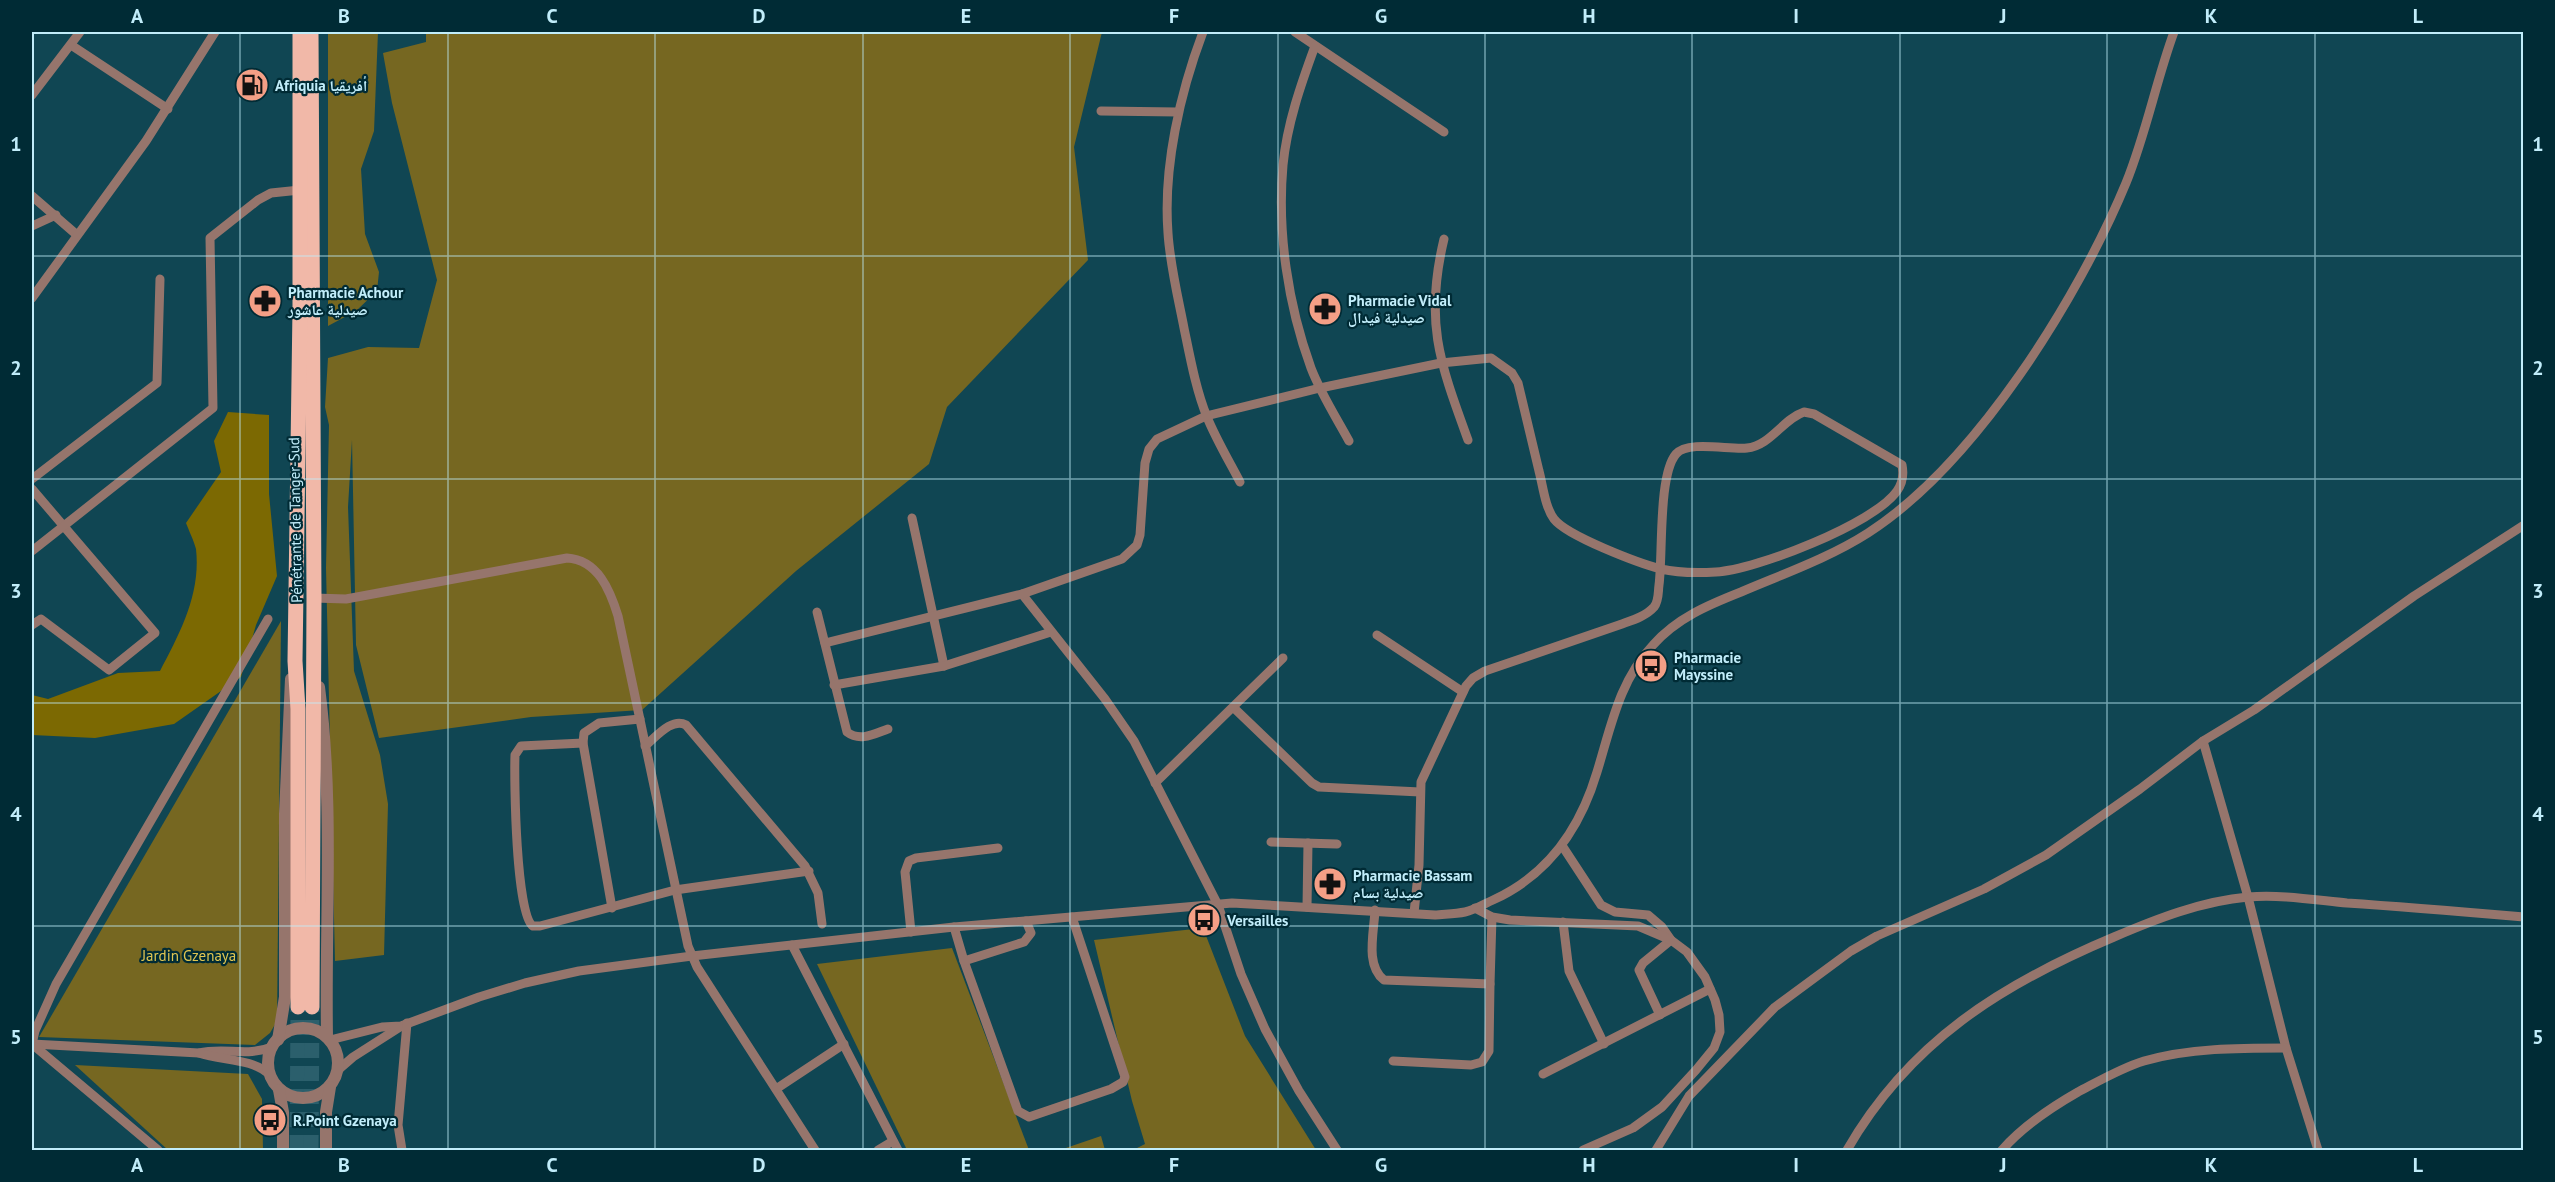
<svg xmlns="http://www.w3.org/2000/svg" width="2555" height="1182" font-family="'PT Sans','Noto Naskh Arabic',sans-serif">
	<rect width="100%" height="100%" fill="#104653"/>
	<g fill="#766721">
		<polygon points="328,32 378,32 374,131 361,169 365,234 379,272 377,291 356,311 328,326"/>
		<polygon points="426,32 1102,32 1074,147 1088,260 947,407 929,464 796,571 642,710 531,717 379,738 356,645 352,440 348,507 354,671 380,755 388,804 384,955 335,961 326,568 329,425 325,407 328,358 368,347 419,348 437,280 392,103 383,53 426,42"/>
		<polygon points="281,621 277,1021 270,1033 255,1045 39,1037"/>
		<polygon points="1203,928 1245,1036 1316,1150 1133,1150 1145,1144 1132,1101 1094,940"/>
		<polygon points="952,948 1029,1150 907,1150 817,964"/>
		<polygon points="75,1065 248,1074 262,1099 263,1150 168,1150"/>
		<polygon points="1101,1136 1105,1150 1060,1150"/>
	</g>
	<path fill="#7c6902" d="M 228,412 L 269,415 L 269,494 L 277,576 L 256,625 L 241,677 L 174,724 L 95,738 L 32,735 L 32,695 L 48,699 L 118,673 L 160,671 C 180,633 201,594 196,549 C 194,541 189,531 186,523 L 221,472 L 214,441 Z"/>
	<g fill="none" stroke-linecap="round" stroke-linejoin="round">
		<g stroke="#2b5f6c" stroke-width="15" stroke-dasharray="15 8" stroke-linecap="butt">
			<polyline points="297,1150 298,1007"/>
			<polyline points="311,1150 312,1007"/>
		</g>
		<g stroke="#96756c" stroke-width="9">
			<path d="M 1203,32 C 1180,93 1163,167 1168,233 C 1170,265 1178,297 1184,328 C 1190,357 1196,390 1207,417 C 1216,439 1229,461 1240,482"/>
			<polyline points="1295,32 1444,132"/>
			<polyline points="71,45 168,109"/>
			<path d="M 1315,46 C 1301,84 1287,124 1283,165 C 1277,232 1288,305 1311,368 C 1321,394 1336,417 1349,441"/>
			<polyline points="32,95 80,32"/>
			<polyline points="1101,111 1178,112"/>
			<polyline points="32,196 77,235"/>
			<polyline points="32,226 56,215"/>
			<path d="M 1444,239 C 1424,322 1440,363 1468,440"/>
			<polyline points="32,298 146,141 215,32"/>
			<polyline points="32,479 157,383 160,279"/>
			<polyline points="32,489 155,633 109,670 41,619 32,625"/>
			<polyline points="912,518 944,666"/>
			<polyline points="32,551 213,408 210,238 258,200 271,193 300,190"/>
			<polyline points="1022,594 1105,699 1134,741 1218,905 1241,974 1265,1029 1299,1091 1337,1150"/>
			<path d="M 314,598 L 346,599 L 567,558 C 598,560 610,590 618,616 L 688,946 L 697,967 L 815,1150"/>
			<path d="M 817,612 L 847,732 C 860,742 874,734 888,729"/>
			<polyline points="1377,635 1463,692"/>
			<path d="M 825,643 L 1022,594 L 1122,559 L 1137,545 L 1140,535 L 1145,463 L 1149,449 L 1157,439 L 1206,416 L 1320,388 L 1441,363 L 1491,358 L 1512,373 L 1518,383 C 1525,412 1532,442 1539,471 C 1543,486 1545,507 1554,519 C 1567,536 1638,563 1661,569 C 1678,573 1699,573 1716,572 C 1755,570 1874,524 1897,491 C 1902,484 1904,475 1902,465 L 1814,414 L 1804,412 C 1783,419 1770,446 1747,448 C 1729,450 1688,440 1676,454 C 1658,475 1663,555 1659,585 C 1658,592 1659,601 1654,607 C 1646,616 1633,620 1622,624 L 1485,671 L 1473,678 L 1466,686 L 1421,782 L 1419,865 L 1414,913"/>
			<polyline points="834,685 944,666 1051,632"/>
			<polyline points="1234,708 1312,783 1319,787 1420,792"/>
			<polyline points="2203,741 2248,897 2286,1048 2318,1150"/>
			<path d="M 583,743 L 521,746 L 515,755 C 514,780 516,916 533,926 L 540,926 L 675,890 L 809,871"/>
			<path d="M 645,746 C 656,737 672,717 686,725 L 805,866 L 818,893 L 822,924"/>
			<polyline points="1155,783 1283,658"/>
			<polyline points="1271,842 1337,844"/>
			<polyline points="1563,847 1601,905 1615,912 1648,915 1662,927 1671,940 1643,963 1639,970 1660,1015"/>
			<polyline points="1307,907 1308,843"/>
			<polyline points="612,908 583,743 584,733 599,723 640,719"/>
			<polyline points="1475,908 1492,917 1510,920 1638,926 1671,940 1687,952 1705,977 1715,1000 1719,1015 1720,1032 1714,1048 1696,1070 1662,1107 1633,1128 1583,1150"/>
			<path d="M 1375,910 C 1374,933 1365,965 1384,980 L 1490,984 L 1492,917"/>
			<polyline points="1563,922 1569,971 1604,1044"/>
			<polyline points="954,927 964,961 1018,1111 1029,1117 1111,1089 1123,1082 1125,1077 1072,917"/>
			<polyline points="911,932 905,872 909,861 916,858 998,848"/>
			<polyline points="792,945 898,1150"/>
			<polyline points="964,961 1024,942 1031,933 1026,921"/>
			<path d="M 330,1040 L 382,1027 L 401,1026 L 479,997 L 525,983 L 579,971 L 692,956 L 954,927 L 1232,903 L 1435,915 C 1444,914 1455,914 1465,912 C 1475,910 1484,904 1493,900 C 1548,875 1580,829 1597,772 C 1611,727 1619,681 1653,645 C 1677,618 1708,605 1741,592 C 1783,574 1829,558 1868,533 C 1975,464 2078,299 2126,183 C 2146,134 2156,81 2174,32"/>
			<polyline points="32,1044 35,1031 56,984 268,619"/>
			<path d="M 32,1044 L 199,1053 C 224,1047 248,1057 272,1047"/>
			<polyline points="32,1044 158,1150"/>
			<path d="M 199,1053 C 222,1061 251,1058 269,1074"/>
			<polyline points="1393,1061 1471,1065 1482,1062 1489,1051 1490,984"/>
			<polyline points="338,1070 353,1057 400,1027"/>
			<polyline points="1543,1074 1710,989"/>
			<polyline points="776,1089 844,1044"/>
			<polyline points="402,1150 398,1125 407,1023"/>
			<polyline points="878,1150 893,1141"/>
			<polyline points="1656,1150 1689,1096 1775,1007 1851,951 1877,936 1984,889 2046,855 2140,789 2203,741 2254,710 2414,596 2524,525"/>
			<path d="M 1847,1150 C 1909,1042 2002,984 2114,937 C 2156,919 2202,901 2248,897 C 2279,894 2316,900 2347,903 C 2406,907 2465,912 2524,917"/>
			<path d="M 2002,1150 C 2023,1126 2050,1108 2078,1092 C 2099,1081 2121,1068 2144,1061 C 2189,1048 2239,1048 2286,1048"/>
		</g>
		<g stroke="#96756c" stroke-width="12">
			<path d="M 319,687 C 334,803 325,920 327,1037"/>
			<circle cx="303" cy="1063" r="35"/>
			<polyline points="278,1040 285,997 285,814 291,679"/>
			<polyline points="279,1090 283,1112 283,1150"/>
			<polyline points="326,1150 326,1112 330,1087"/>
		</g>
		<g stroke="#f1b8a8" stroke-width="15">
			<polyline points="311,32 314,598 312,1007"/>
			<polyline points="298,1007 298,709 295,661 300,308 300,32"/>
		</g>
	</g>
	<path fill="none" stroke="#c1edfa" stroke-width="1.5" stroke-opacity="0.55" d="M 240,32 L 240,1150M 448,32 L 448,1150M 655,32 L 655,1150M 863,32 L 863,1150M 1070,32 L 1070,1150M 1278,32 L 1278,1150M 1485,32 L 1485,1150M 1692,32 L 1692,1150M 1900,32 L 1900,1150M 2107,32 L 2107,1150M 2315,32 L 2315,1150M 32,256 L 2524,256M 32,479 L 2524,479M 32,703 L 2524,703M 32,926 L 2524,926"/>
	<defs>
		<symbol id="fuel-disc" viewBox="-11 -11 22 22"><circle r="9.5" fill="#f49f86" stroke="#002b35"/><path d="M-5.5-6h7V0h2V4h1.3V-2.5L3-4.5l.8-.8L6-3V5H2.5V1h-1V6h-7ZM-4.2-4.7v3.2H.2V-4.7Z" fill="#111"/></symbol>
		<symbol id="pharmacy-disc" viewBox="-11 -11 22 22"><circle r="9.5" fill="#f49f86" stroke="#002b35"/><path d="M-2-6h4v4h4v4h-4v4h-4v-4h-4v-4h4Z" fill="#111"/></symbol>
		<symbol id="bus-disc" viewBox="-11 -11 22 22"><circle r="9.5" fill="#f49f86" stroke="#002b35"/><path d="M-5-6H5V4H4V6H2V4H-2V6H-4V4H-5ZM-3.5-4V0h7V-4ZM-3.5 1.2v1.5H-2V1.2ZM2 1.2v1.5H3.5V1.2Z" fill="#111"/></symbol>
	</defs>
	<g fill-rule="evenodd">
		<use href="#fuel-disc" x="233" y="66" width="38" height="38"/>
		<use href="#pharmacy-disc" x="246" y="282" width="38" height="38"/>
		<use href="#pharmacy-disc" x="1306" y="290" width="38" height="38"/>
		<use href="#bus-disc" x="1632" y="647" width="38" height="38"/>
		<use href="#pharmacy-disc" x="1311" y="865" width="38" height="38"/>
		<use href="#bus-disc" x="1185" y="901" width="38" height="38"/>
		<use href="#bus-disc" x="251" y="1101" width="38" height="38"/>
	</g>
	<g text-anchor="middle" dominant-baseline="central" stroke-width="4.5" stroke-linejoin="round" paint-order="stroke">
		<g font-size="15" font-weight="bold" fill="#c1edfa" stroke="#002b35" text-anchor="start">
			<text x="275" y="85">Afriquia أفريقيا</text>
			<text x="288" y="292">Pharmacie Achour<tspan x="288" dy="17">صيدلية عاشور</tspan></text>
			<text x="1348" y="300">Pharmacie Vidal<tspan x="1348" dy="17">صيدلية فيدال</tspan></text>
			<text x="1674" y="657">Pharmacie<tspan x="1674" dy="17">Mayssine</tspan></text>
			<text x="1353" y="875">Pharmacie Bassam<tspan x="1353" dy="17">صيدلية بسام</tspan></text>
			<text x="1227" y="920">Versailles</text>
			<text x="293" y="1120">R.Point Gzenaya</text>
		</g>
		<g font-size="15" fill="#c1edfa" stroke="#002b35">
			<text transform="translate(295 520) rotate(-91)">Pénétrante de Tanger-Sud</text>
		</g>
		<g font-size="15" fill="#e0c652" stroke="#002b35">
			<text x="189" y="955">Jardin Gzenaya</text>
		</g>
	</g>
	<rect width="2555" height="1182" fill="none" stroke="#002b35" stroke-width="66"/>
	<rect x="33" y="33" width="2489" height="1116" fill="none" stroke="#c1edfa" stroke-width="2"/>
	<g font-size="20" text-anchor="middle" font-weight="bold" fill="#c1edfa">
		<text x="137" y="23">A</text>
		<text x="344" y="23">B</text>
		<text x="552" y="23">C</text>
		<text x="759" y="23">D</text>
		<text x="966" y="23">E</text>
		<text x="1174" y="23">F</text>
		<text x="1381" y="23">G</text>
		<text x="1589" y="23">H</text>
		<text x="1796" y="23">I</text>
		<text x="2003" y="23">J</text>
		<text x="2211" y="23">K</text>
		<text x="2418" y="23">L</text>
		<text x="16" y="151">1</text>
		<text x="2538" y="151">1</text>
		<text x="16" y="375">2</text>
		<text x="2538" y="375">2</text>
		<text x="16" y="598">3</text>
		<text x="2538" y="598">3</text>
		<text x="16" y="821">4</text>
		<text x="2538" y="821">4</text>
		<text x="16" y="1044">5</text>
		<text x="2538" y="1044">5</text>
		<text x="137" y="1172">A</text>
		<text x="344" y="1172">B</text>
		<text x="552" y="1172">C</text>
		<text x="759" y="1172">D</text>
		<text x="966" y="1172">E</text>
		<text x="1174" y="1172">F</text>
		<text x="1381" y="1172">G</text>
		<text x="1589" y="1172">H</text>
		<text x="1796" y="1172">I</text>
		<text x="2003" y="1172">J</text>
		<text x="2211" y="1172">K</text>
		<text x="2418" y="1172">L</text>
	</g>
</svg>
